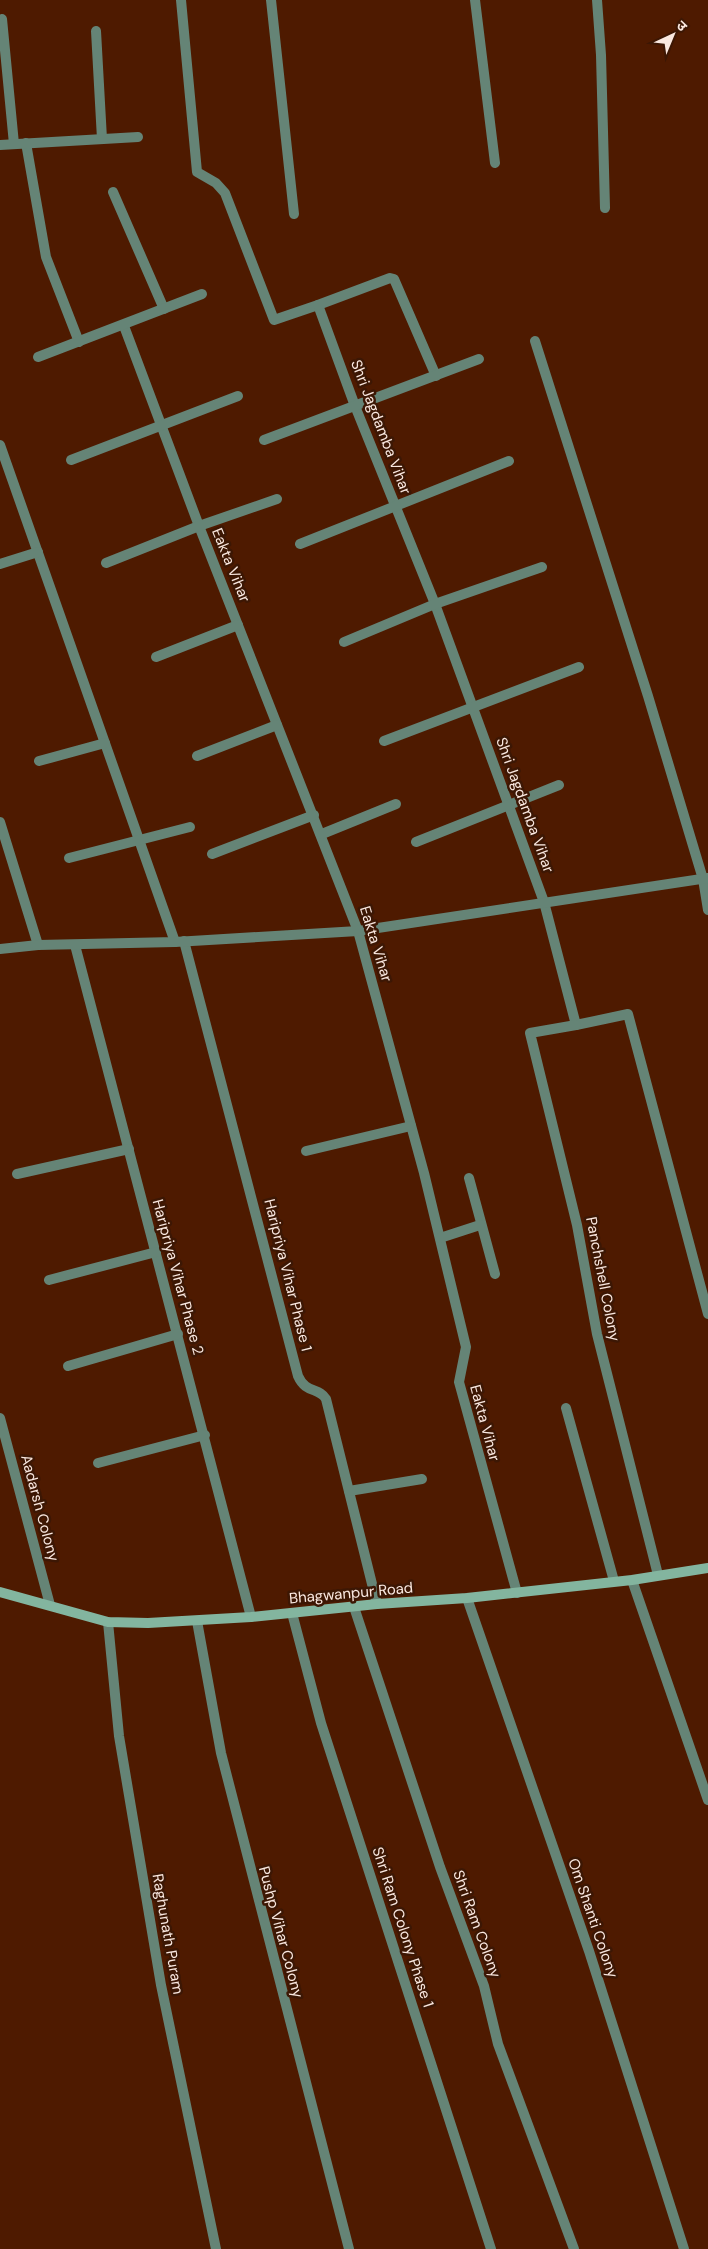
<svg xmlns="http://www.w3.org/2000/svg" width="708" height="2249" font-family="'DM Sans','Noto Sans Devanagari',sans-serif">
	<rect width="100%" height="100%" fill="#4e1a00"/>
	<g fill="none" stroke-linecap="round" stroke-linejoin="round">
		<g stroke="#658476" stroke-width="10">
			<polyline points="181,0 197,172 216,183 225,193 274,320 318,305 355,406 435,604 544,902 576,1025 628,1014 708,1314"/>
			<polyline points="271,0 294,214"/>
			<polyline points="475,0 495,163"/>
			<polyline points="597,0 601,55 605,208"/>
			<polyline points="2,19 14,144"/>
			<polyline points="96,31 102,139"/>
			<polyline points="26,143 46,257 79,342"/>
			<polyline points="0,145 138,137"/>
			<polyline points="113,192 164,309"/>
			<polyline points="318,305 390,278 394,279 436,376"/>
			<polyline points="124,326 199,526 358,931 424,1173 466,1347 459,1382 517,1593"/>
			<polyline points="535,341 648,696 703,879 708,910"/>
			<polyline points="38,357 202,294"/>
			<polyline points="264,440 479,359"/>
			<polyline points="0,445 175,942"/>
			<polyline points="71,460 238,396"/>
			<polyline points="300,544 509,461"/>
			<polyline points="106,563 199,526 277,499"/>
			<polyline points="0,564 38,552"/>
			<polyline points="344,642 435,604 542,567"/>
			<polyline points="156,657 238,625"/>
			<polyline points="384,741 579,667"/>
			<polyline points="197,756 277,725"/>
			<polyline points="39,761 105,743"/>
			<polyline points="0,822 38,945"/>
			<polyline points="322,834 396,804"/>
			<polyline points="416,842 559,785"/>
			<polyline points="212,854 314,815"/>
			<polyline points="69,858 190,827"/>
			<path d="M 184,941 L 298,1376 C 306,1394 319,1387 326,1399 L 377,1604"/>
			<polyline points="75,945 251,1617"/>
			<polyline points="0,949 38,945 175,942 358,931 708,878"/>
			<polyline points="576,1025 530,1033 577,1225 597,1334 658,1575"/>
			<polyline points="306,1151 411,1126"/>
			<polyline points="17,1174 129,1149"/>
			<polyline points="469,1178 495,1274"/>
			<polyline points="440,1238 480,1225"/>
			<polyline points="49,1280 156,1252"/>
			<polyline points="68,1366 178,1334"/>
			<polyline points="566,1408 614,1581"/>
			<polyline points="0,1418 50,1605"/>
			<polyline points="98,1463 205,1435"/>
			<polyline points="349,1491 422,1479"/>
			<polyline points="632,1580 708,1800"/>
			<polyline points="467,1598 589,1951 684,2249"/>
			<polyline points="354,1607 440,1867 484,1986 498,2044 574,2249"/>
			<polyline points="292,1613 321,1723 491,2249"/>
			<polyline points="197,1621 221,1753 349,2249"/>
			<polyline points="108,1622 119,1736 161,1985 216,2249"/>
		</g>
		<polyline stroke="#83b59f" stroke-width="10" points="0,1592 108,1622 148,1623 251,1617 377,1604 467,1598 632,1580 708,1568"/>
	</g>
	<g text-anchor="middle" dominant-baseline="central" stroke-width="5" stroke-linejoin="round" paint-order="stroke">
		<g font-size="15" fill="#fae8e0" stroke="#3c1704">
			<text transform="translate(381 427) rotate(69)">Shri Jagdamba Vihar</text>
			<text transform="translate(231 565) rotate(68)">Eakta Vihar</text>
			<text transform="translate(525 805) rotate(70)">Shri Jagdamba Vihar</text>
			<text transform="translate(376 944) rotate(73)">Eakta Vihar</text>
			<text transform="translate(288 1275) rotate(76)">Haripriya Vihar Phase 1</text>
			<text transform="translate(178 1277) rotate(75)">Haripriya Vihar Phase 2</text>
			<text transform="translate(603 1279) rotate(79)">Panchshell Colony</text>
			<text transform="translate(485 1423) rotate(75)">Eakta Vihar</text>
			<text transform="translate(40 1508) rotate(75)">Aadarsh Colony</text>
			<text transform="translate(351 1593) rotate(-5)">Bhagwanpur Road</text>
			<text transform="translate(593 1918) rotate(71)">Om Shanti Colony</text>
			<text transform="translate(477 1924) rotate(70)">Shri Ram Colony</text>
			<text transform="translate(403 1927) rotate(72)">Shri Ram Colony Phase 1</text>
			<text transform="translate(281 1932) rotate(75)">Pushp Vihar Colony</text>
			<text transform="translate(168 1934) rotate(80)">Raghunath Puram</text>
		</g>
	</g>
	<g transform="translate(673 35) rotate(44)" stroke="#3c1704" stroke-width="4" paint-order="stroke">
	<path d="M0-4L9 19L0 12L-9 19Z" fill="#fae8e0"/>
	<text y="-8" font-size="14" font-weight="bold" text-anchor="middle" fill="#fae8e0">उ</text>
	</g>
</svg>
